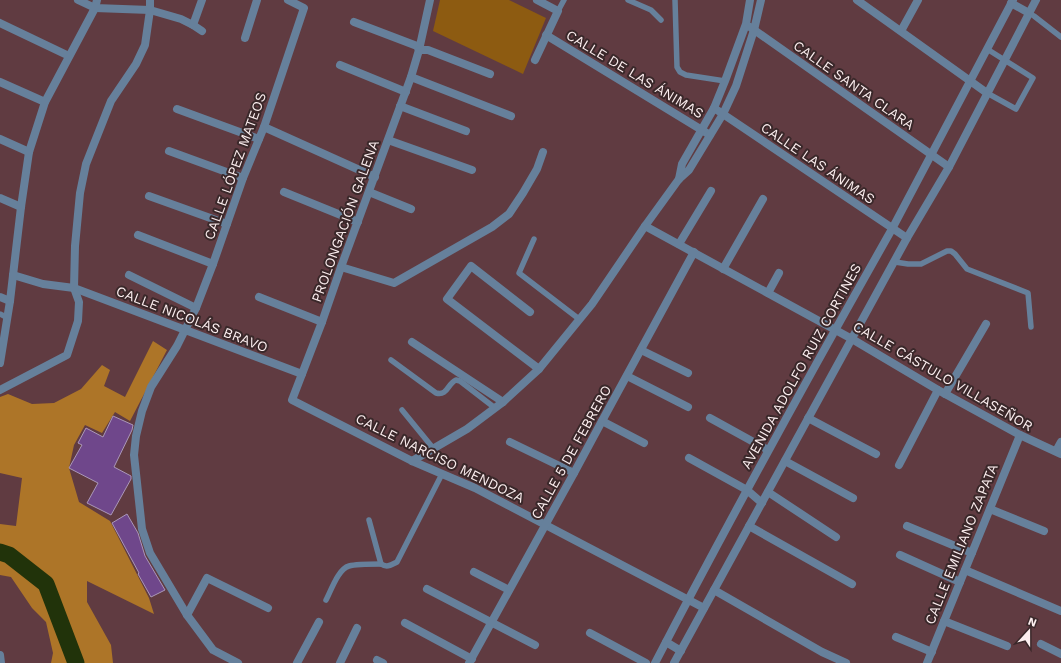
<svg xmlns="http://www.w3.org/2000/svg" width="1061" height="663" font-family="'Work Sans',sans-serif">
	<rect width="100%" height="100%" fill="#603b41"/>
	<polygon fill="#8d5b11" points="440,0 509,0 546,18 523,74 433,31"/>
	<polygon fill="#ad7528" points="153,341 167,350 130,421 115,412 102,433 85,425 74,445 69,468 79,502 110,521 149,598 154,614 87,581 87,602 111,645 113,663 51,663 53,653 46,622 32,608 11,577 0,575 0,524 16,526 22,478 0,473 0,397 8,394 32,404 54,403 81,389 102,365 110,370 104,386 125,397"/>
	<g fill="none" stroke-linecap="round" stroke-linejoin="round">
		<polyline stroke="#21330a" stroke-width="17" points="0,552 9,555 46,584 76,663"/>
	</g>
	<g fill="#6f478b" stroke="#aa97b9">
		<polygon points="113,416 133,425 132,430 114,467 131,476 131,479 111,515 87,503 98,483 69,468 82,445 78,443 86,428 103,437"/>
		<polygon points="127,514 138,533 145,556 165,590 151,597 138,574 139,573 112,523"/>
	</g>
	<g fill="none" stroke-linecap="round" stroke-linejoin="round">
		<g stroke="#66809b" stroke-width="5.5">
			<polyline points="628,0 651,10 661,20"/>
			<polyline points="675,0 677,67 680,72 686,75 725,81"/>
			<polyline points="558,11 564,0"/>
			<polyline points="1029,13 1034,16 1061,37"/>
			<polyline points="987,49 1033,78 1016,109 987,93"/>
			<polyline points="534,239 519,273 579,319"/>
			<polyline points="895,262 908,264 921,264 947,251 951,251 955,254 967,269 1028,293 1031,327"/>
			<polyline points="0,314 8,318"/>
			<path d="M 391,360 L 436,393 C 448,396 447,384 456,380 L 460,381 L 495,408"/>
			<polyline points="402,410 433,448"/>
			<path d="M 369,520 L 381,564 C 387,568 391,565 397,562 L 442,474"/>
			<path d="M 326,600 C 331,591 338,569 349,566 C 356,564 373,564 381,564"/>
		</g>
		<g stroke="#66809b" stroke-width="8">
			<polyline points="78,0 95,8 150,10 181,19 193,25 202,31"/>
			<polyline points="430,0 419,50 411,77 341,267 322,322 292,400 412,461 475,488 704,608"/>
			<polyline points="857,0 987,93"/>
			<polyline points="1011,3 1029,13"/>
			<polyline points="354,22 417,46 419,50"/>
			<polyline points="0,23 69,56"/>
			<polyline points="193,25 202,0"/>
			<polyline points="750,27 949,167"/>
			<polyline points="901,31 918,0"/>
			<polyline points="546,35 710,135"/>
			<polyline points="245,38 257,0"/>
			<polyline points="419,50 428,50 490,74"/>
			<polyline points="535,60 558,11 537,0"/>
			<polyline points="340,65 406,92"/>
			<polyline points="411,77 511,116"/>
			<polyline points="0,82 45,102"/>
			<polyline points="400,106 466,131"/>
			<polyline points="177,109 259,139"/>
			<polyline points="264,127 375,177"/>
			<polyline points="0,139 29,152"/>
			<polyline points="388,140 472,170"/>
			<polyline points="169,151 243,178"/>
			<polyline points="284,192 358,222"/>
			<polyline points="369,192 411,209"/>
			<polyline points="149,196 227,224"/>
			<polyline points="0,198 21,207"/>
			<polyline points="892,229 1013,0"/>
			<polyline points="138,235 213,264"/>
			<polyline points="907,238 949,167 1036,0"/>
			<polyline points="679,244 711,191"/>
			<polyline points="341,267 394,283 492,227 509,214 523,193 537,169 543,152"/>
			<polyline points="723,269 763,199"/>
			<polyline points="13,275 43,284 74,288 302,374"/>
			<polyline points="129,275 196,308"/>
			<polyline points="768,293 779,273"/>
			<polyline points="0,297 10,301"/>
			<polyline points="259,297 322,322"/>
			<polyline points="530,312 471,266 447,299 539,369"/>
			<polyline points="852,339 938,390 1020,435 1061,454"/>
			<polyline points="412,342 503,402"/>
			<polyline points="641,350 688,373"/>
			<polyline points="0,363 10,301 21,207 29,152 45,102 95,8 97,0"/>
			<polyline points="627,376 688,407"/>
			<polyline points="0,390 67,355 78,321 79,302 74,288 75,246 80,193 86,164 111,101 136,64 145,45 150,10 150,0"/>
			<polyline points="945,394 986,324"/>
			<polyline points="710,418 768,450"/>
			<polyline points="808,418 876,454"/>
			<polyline points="602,421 644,443"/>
			<polyline points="510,442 574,473"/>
			<polyline points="1056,451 1061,442"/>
			<polyline points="689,458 747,490 762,503"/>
			<polyline points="412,461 467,429 503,402 539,369 592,304 645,226"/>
			<polyline points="785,461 853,498"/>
			<polyline points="899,465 938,390"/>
			<polyline points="768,492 836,537"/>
			<polyline points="990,509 1044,531"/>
			<polyline points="749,526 852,584"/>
			<polyline points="907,526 972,553"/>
			<polyline points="900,555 960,582"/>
			<polyline points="965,570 1061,611"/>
			<polyline points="474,572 509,590"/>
			<polyline points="427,589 535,645"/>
			<polyline points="714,590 822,652 846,663"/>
			<polyline points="187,615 207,578 268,608"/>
			<polyline points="944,621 1007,646"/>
			<polyline points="405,623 472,659"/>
			<polyline points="590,633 646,663"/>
			<polyline points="896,637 932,652"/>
			<polyline points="1041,644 1061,654"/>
			<polyline points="0,655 1,663"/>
			<polyline points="377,660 383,663"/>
			<polyline points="238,663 213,650 187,615 150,553 142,529 134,455 136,436 142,411 151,387 177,346 196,308 213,264 243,178 264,127 304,8 288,0"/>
			<polyline points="297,663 319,622"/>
			<polyline points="340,663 357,628"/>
			<polyline points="469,663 574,473 602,421 694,252"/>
			<polyline points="927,663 1020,435"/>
		</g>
		<g stroke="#66809b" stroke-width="8">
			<polyline points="761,0 754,30 736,86 723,114 689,170 679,179 645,226 852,339"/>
			<polyline points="679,179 682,164 714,108 725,81 746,24 750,0"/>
			<polyline points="666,642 681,651"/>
			<path d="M 655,663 C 731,517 811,372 892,229"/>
			<polyline points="674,663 907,238 714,108"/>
		</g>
	</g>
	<g text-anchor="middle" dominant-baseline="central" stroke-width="4" stroke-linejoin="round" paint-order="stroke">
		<g font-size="14" fill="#fceeef" stroke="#3a282a">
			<text transform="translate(635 74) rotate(31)">CALLE DE LAS ÁNIMAS</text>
			<text transform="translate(854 85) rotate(35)">CALLE SANTA CLARA</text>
			<text transform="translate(818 163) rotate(34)">CALLE LAS ÁNIMAS</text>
			<text transform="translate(235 166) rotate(-70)">CALLE LÓPEZ MATEOS</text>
			<text transform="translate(345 221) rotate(-70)">PROLONGACIÓN GALENA</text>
			<text transform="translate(192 319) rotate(21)">CALLE NICOLÁS BRAVO</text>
			<text transform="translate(801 366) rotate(-61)">AVENIDA ADOLFO RUIZ CORTINES</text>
			<text transform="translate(943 376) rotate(30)">CALLE CÁSTULO VILLASEÑOR</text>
			<text transform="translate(571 452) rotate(-61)">CALLE 5 DE FEBRERO</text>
			<text transform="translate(440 458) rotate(26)">CALLE NARCISO MENDOZA</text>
			<text transform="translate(961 544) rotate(-68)">CALLE EMILIANO ZAPATA</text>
		</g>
	</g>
	<g transform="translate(1029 631) rotate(21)" stroke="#3a282a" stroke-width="3" paint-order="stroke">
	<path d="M0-3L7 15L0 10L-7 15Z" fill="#fceeef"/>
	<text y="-6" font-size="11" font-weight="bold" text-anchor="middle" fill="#fceeef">N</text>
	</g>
</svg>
